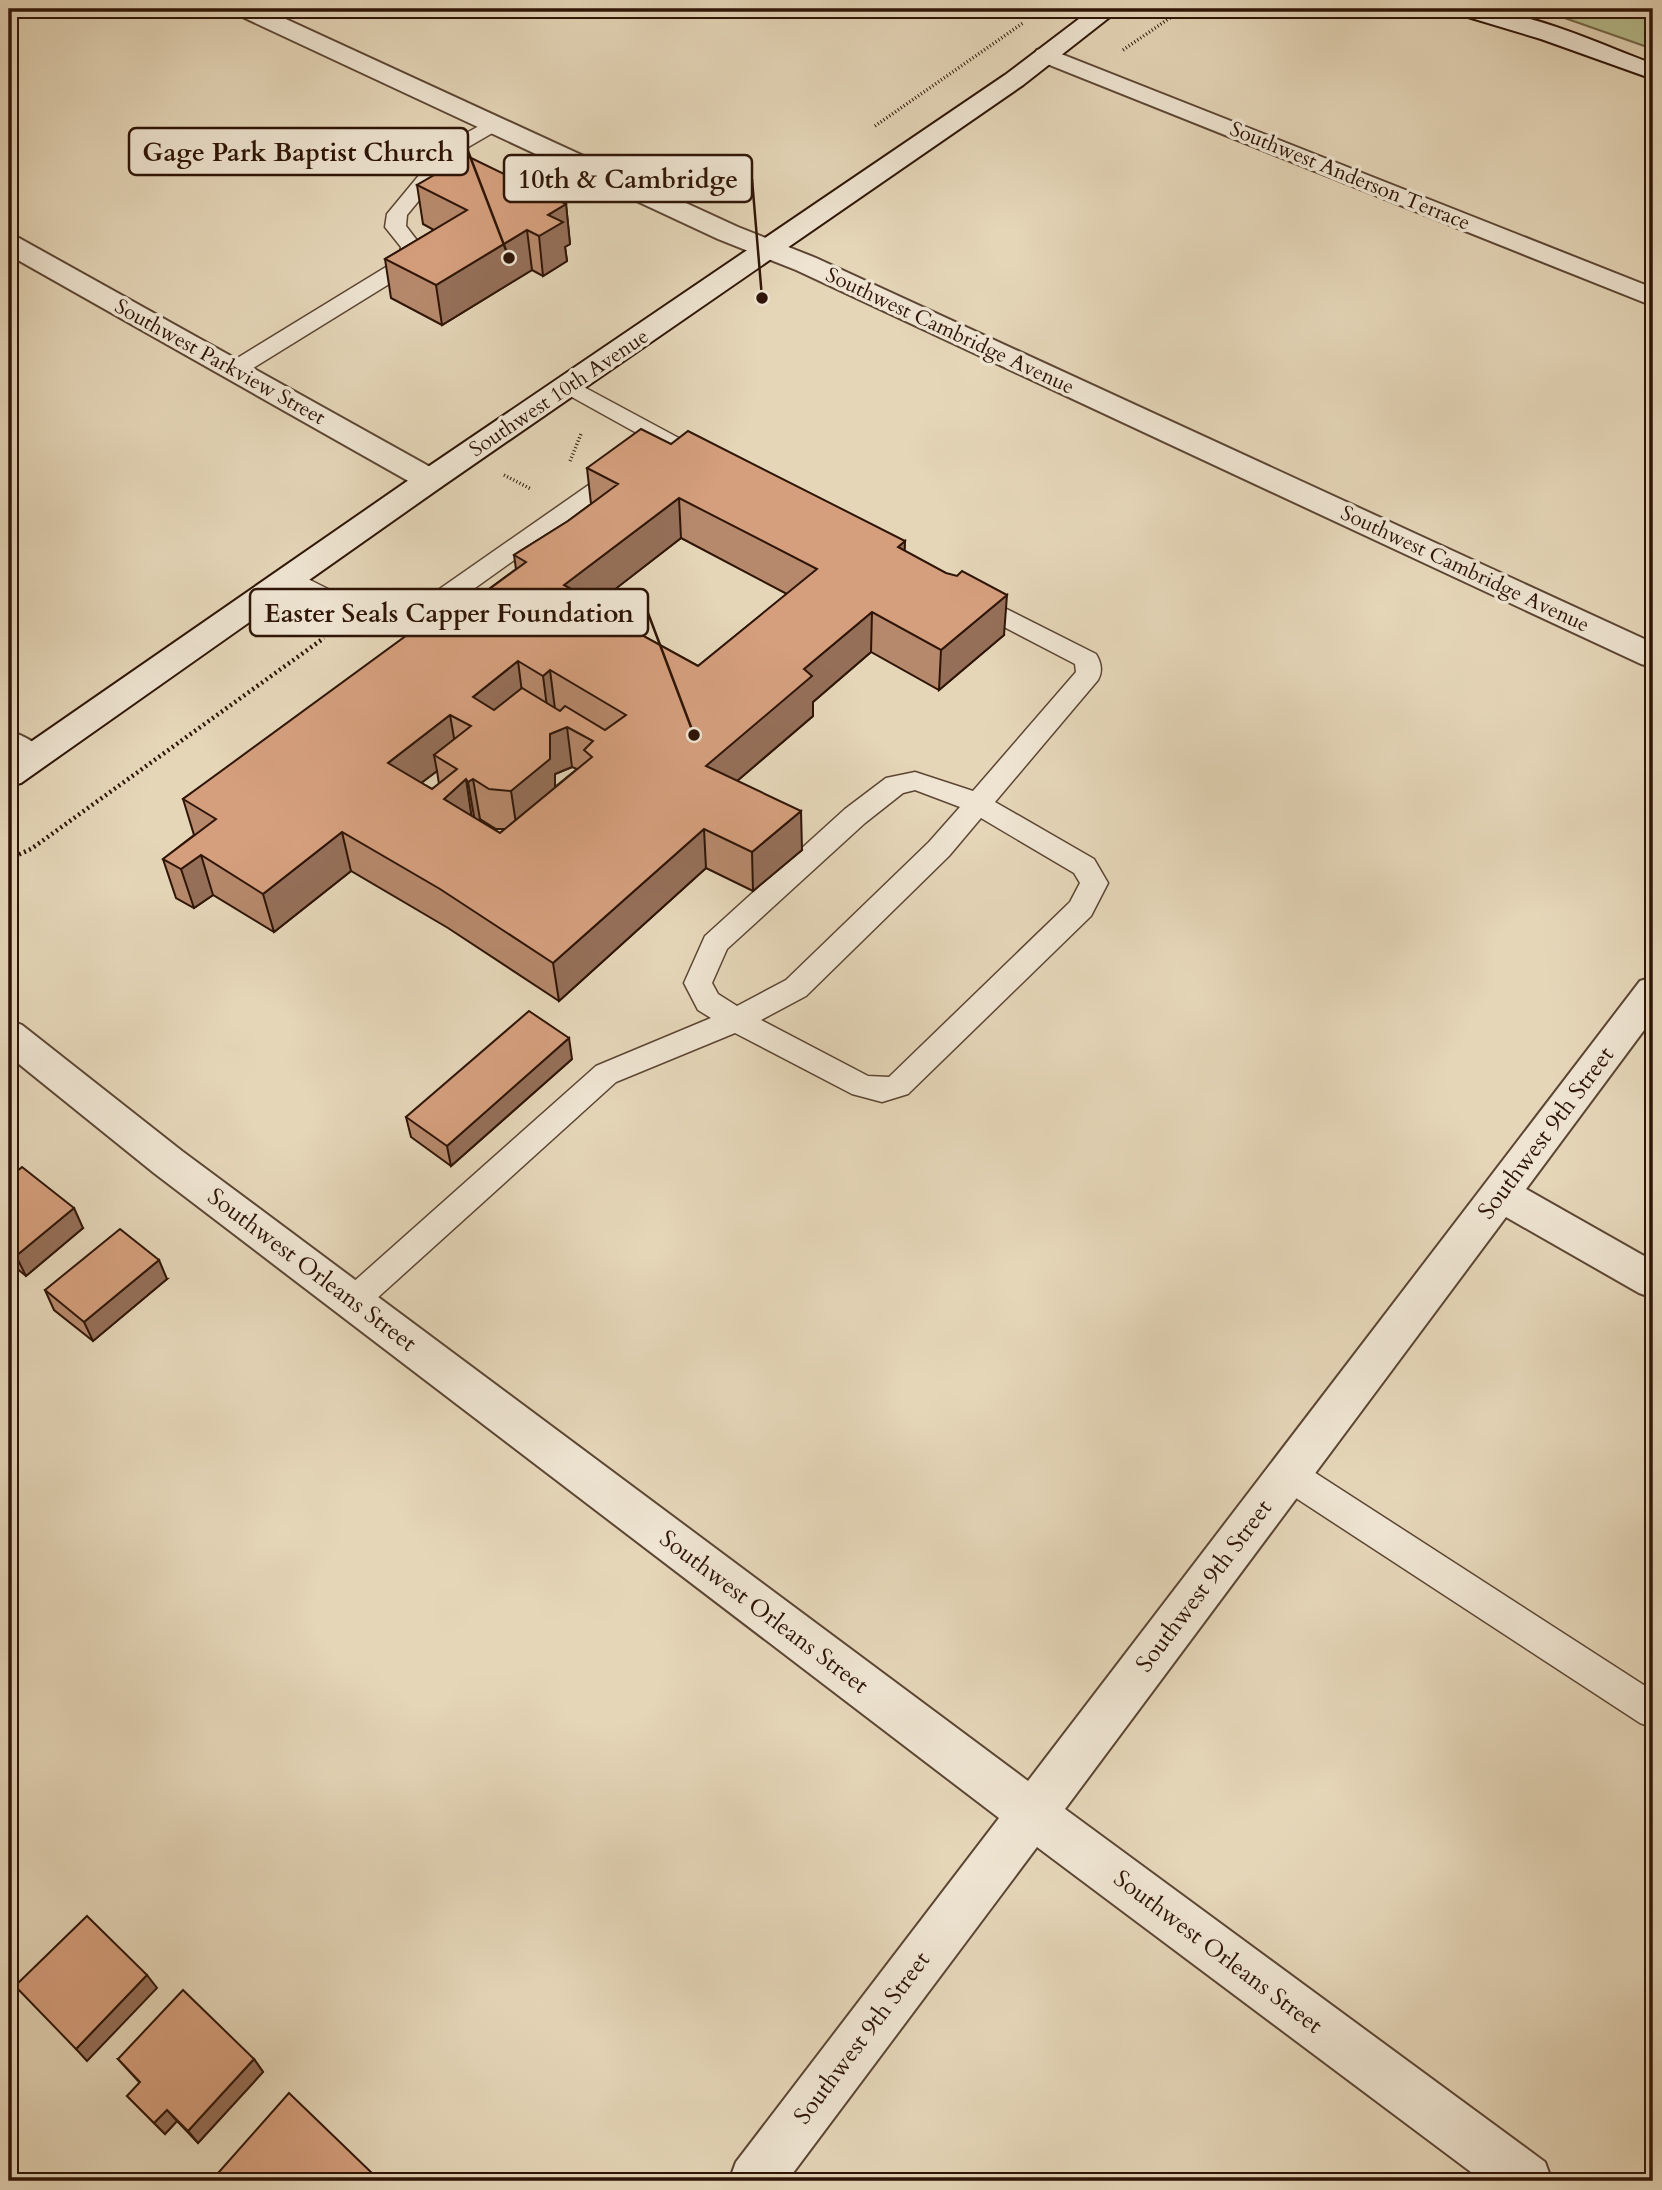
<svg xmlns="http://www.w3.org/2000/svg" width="1662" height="2190" font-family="Cardo,serif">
	<rect width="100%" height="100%" fill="#e5d6b8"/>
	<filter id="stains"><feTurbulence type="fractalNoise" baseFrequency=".00286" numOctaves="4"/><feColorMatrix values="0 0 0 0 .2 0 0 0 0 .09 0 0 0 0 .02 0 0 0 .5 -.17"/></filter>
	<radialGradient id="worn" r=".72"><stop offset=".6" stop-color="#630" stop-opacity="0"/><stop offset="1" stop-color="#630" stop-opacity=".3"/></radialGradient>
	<polygon fill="#b7bd8d" stroke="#73694a" stroke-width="2" points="1539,9 1653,9 1653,49"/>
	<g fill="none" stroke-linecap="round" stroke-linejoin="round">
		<defs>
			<g id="lane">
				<polygon points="494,118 501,120 504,124 501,128 458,153 407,215 406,226 422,247 421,257 415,268 242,375 226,375 223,370 226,365 399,259 401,247 385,227 387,214 444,145"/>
				<polygon points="569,379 714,457 718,462 714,467 706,469 698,467 561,391 558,386 561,381"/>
				<path d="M 621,466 L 629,468 L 633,473 L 629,478 L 426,623 C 414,626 400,633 388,633 C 364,634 304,596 281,584 L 278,578 L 281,572 L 290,570 L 366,608 L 388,616 L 408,611 L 613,468 Z"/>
				<path d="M 971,591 L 1096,654 C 1101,662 1103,671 1098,680 L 995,802 L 1094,859 L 1108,883 L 1091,916 L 908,1094 L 882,1102 L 852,1094 L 735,1033 L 616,1082 L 364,1310 L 353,1314 L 342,1310 L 337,1301 L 342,1292 L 596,1066 L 711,1018 L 698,1010 L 684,983 L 705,936 L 845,809 L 886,778 L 915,772 L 973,791 L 1076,672 L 1075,664 L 962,605 L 959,599 L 962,593 ZM 915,790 L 960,807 L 929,842 L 786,980 L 737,1006 L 718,994 L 712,983 L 727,949 L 865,823 L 903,793 ZM 981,818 L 1074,873 L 1080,883 L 1070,902 L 889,1077 L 868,1076 L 761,1020 L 806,996 L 949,856 Z"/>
				<polygon points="1288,1459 1300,1463 1653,1691 1653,1728 1640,1723 1276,1485 1271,1474 1276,1463"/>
			</g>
			<g id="street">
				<polygon points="233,9 264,9 738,227 816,258 1653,643 1653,667 1641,664 796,270 718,239 236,14"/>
				<polygon points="1046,48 1653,288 1653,306 1037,60 1034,55 1037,50"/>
				<polygon points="9,236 19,238 441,473 445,480 441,487 430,489 419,487 9,255"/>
				<path d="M 9,731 C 24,736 41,744 49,758 L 44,766 L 32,770 L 9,759 Z"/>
				<polygon points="1653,977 1653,1018 1526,1189 1653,1261 1653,1298 1639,1293 1506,1217 1065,1809 1545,2162 1552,2181 1483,2181 1037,1847 787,2181 729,2181 736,2162 999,1818 154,1173 9,1056 9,1020 22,1025 182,1151 1028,1781 1640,981"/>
			</g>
			<g id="secondary">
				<polygon points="1092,9 1120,9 1023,85 441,487 21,783 9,786 9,757 419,473 1005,75"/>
				<path d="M 1455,9 C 1522,6 1591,41 1653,64 L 1653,79 L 1541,39 L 1458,14 Z"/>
			</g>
		</defs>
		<use href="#lane" stroke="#5c4533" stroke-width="3"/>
		<use href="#street" stroke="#5c4533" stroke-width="4"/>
		<use href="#secondary" stroke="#2f1507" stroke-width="4"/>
		<g stroke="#2f1507" stroke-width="3.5" stroke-dasharray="1 2.5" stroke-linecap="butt">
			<polyline points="1123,50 1183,9"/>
			<polyline points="875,126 1023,23"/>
			<polyline points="570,461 581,434"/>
			<polyline points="504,475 531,489"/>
		</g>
		<polyline stroke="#2f1507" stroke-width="4.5" stroke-dasharray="2 3.5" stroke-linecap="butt" points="9,859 31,849 324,638"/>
		<use href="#lane" fill="#eee4d1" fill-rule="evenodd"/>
		<use href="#street" fill="#eee4d1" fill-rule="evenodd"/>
		<use href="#secondary" fill="#eee4d1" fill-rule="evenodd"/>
	</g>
	<g fill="#b7896c" stroke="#2f1507" stroke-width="2" fill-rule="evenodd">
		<polygon points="417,185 566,204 570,244 565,247 567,261 543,276 532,270 442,325 391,298 385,259 434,230 423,224"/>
		<path d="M 671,444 L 905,551 L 1004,635 L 939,690 L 871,652 L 813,702 L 813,716 L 737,781 L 802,850 L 753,891 L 706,868 L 559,1001 L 448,928 L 351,871 L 274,932 L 213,895 L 194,908 L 176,898 L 163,859 L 194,835 L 183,799 L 455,614 L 516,569 L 514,555 L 568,521 L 591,504 L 587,468 ZM 681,538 L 787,594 L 698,666 L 614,620 L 613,612 L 597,603 ZM 572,767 L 577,769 L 555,787 L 555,774 ZM 437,771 L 439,784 L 432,789 L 421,783 ZM 480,819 L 496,829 L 505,829 L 500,833 L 478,820 Z"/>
		<polygon points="572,1059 451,1166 411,1137 406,1117"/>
		<polygon points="9,1178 83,1228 26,1276 9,1262"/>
		<polygon points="167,1279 93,1341 54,1310 45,1290"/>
		<polygon points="118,2059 254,2059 263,2072 198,2143 177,2121 165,2134 127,2096 140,2083"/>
	</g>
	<g fill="#956f58" stroke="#2f1507" stroke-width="2">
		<polygon points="566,204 570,244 565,247 567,261 543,276 539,236 548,215"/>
		<polygon points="527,230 532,270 442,325 436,285"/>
		<polygon points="679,498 681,538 569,625 564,585"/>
		<polygon points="905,541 904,581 898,547"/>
		<polygon points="1007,595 1004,635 939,690 941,650"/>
		<polygon points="613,612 617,651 607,616"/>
		<polygon points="872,612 871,652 813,702 813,716 709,805 706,766 804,669"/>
		<polygon points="518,661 523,700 480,737 473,697"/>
		<polygon points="550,670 555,709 548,715 543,676"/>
		<polygon points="450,715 457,755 434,755 437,771 396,802 388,763"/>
		<polygon points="567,727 572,767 555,774 555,798 517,830 511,791 550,734"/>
		<polygon points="466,779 472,819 444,799"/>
		<polygon points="473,779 480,819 475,822 468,782"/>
		<polygon points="801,811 802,850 753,891 752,852"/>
		<polygon points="704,829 706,868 559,1001 553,963"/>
		<polygon points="342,832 351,871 274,932 263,894"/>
		<polygon points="201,855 213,895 194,908 181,869"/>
		<polygon points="569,1038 572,1059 451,1166 447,1146"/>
		<polygon points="74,1208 83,1228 26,1276 16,1256"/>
		<polygon points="159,1260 167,1279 93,1341 84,1322"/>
		<polygon points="147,1975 157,1988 87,2061 76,2049"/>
		<polygon points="254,2059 263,2072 198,2143 188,2131"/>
		<polygon points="167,2110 177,2121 165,2134 154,2123"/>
		<polygon points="375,2176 378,2181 370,2181"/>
	</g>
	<g fill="#d59f7d" stroke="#2f1507" stroke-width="2" fill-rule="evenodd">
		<polygon points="467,156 566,204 548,215 563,222 539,236 527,230 436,285 385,259 467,210 417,185"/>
		<path d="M 641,429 L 671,444 L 688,431 L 905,541 L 898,547 L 946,573 L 957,576 L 962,571 L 1007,595 L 941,650 L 872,612 L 804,669 L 812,676 L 706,766 L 801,811 L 752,852 L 704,829 L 553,963 L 440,889 L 342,832 L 263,894 L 201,855 L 181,869 L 163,859 L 216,819 L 183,799 L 444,608 L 455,614 L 526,562 L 514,555 L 568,521 L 618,484 L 587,468 ZM 679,498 L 817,569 L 698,666 L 607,616 L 613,612 L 564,585 ZM 518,661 L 543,676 L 550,670 L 626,715 L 605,730 L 565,706 L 560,711 L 522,688 L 494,710 L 473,697 ZM 450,715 L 471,726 L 434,755 L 457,769 L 432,789 L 388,763 ZM 567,727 L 593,741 L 584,750 L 592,757 L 500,833 L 444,799 L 466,779 L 468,782 L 473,779 L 489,789 L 511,791 L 550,759 L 550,734 Z"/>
		<polygon points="529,1011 569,1038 447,1146 406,1117"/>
		<polygon points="22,1167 74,1208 16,1256 9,1250 9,1178"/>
		<polygon points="120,1229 159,1260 84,1322 45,1290"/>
		<polygon points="87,1916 147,1975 76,2049 15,1986"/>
		<polygon points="183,1990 254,2059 188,2131 167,2110 154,2123 127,2096 140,2082 118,2059"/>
		<polygon points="289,2093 375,2176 370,2181 211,2181"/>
	</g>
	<g text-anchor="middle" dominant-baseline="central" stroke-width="7" stroke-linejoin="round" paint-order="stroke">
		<g font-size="21" fill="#2f1507" stroke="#eee4d1">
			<text transform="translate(1350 176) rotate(22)">Southwest Anderson Terrace</text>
			<text transform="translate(950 331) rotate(25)">Southwest Cambridge Avenue</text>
			<text transform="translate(220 362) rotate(29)">Southwest Parkview Street</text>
			<text transform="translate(559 393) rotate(-34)">Southwest 10th Avenue</text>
			<text transform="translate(1465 569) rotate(25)">Southwest Cambridge Avenue</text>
		</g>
		<g font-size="24" fill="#2f1507" stroke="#eee4d1">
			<text transform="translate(1546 1133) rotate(-53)">Southwest 9th Street</text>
			<text transform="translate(312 1270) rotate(37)">Southwest Orleans Street</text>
			<text transform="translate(1204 1586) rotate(-53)">Southwest 9th Street</text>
			<text transform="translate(764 1612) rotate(37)">Southwest Orleans Street</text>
			<text transform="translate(1218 1952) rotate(37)">Southwest Orleans Street</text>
			<text transform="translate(862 2038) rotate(-53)">Southwest 9th Street</text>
		</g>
	</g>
	<path fill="none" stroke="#2f1507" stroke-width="2.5" d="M509 258L468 151M762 298L752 179M694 735L648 613"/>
	<g fill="#2f1507" stroke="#eee4d1" stroke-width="2.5">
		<circle cx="509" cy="258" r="7"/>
		<circle cx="762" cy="298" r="7"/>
		<circle cx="694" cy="735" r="7"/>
	</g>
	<g fill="#eee4d1" stroke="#2f1507" stroke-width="2.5">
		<rect x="129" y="128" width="339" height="47" rx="7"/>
		<rect x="504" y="155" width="248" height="47" rx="7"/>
		<rect x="250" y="589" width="398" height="47" rx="7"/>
	</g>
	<g font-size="26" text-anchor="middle" font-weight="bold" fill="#2f1507">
		<text x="298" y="161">Gage Park Baptist Church</text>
		<text x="628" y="188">10th &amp; Cambridge</text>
		<text x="449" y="622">Easter Seals Capper Foundation</text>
	</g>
	<rect width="1662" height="2190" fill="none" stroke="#e5d6b8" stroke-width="35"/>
	<rect x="10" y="10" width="1641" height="2169" fill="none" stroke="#2f1507" stroke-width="3.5"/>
	<rect x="18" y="18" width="1627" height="2155" fill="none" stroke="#2f1507" stroke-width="2"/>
	<rect width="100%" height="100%" filter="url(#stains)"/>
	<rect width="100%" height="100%" fill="url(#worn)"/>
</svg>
